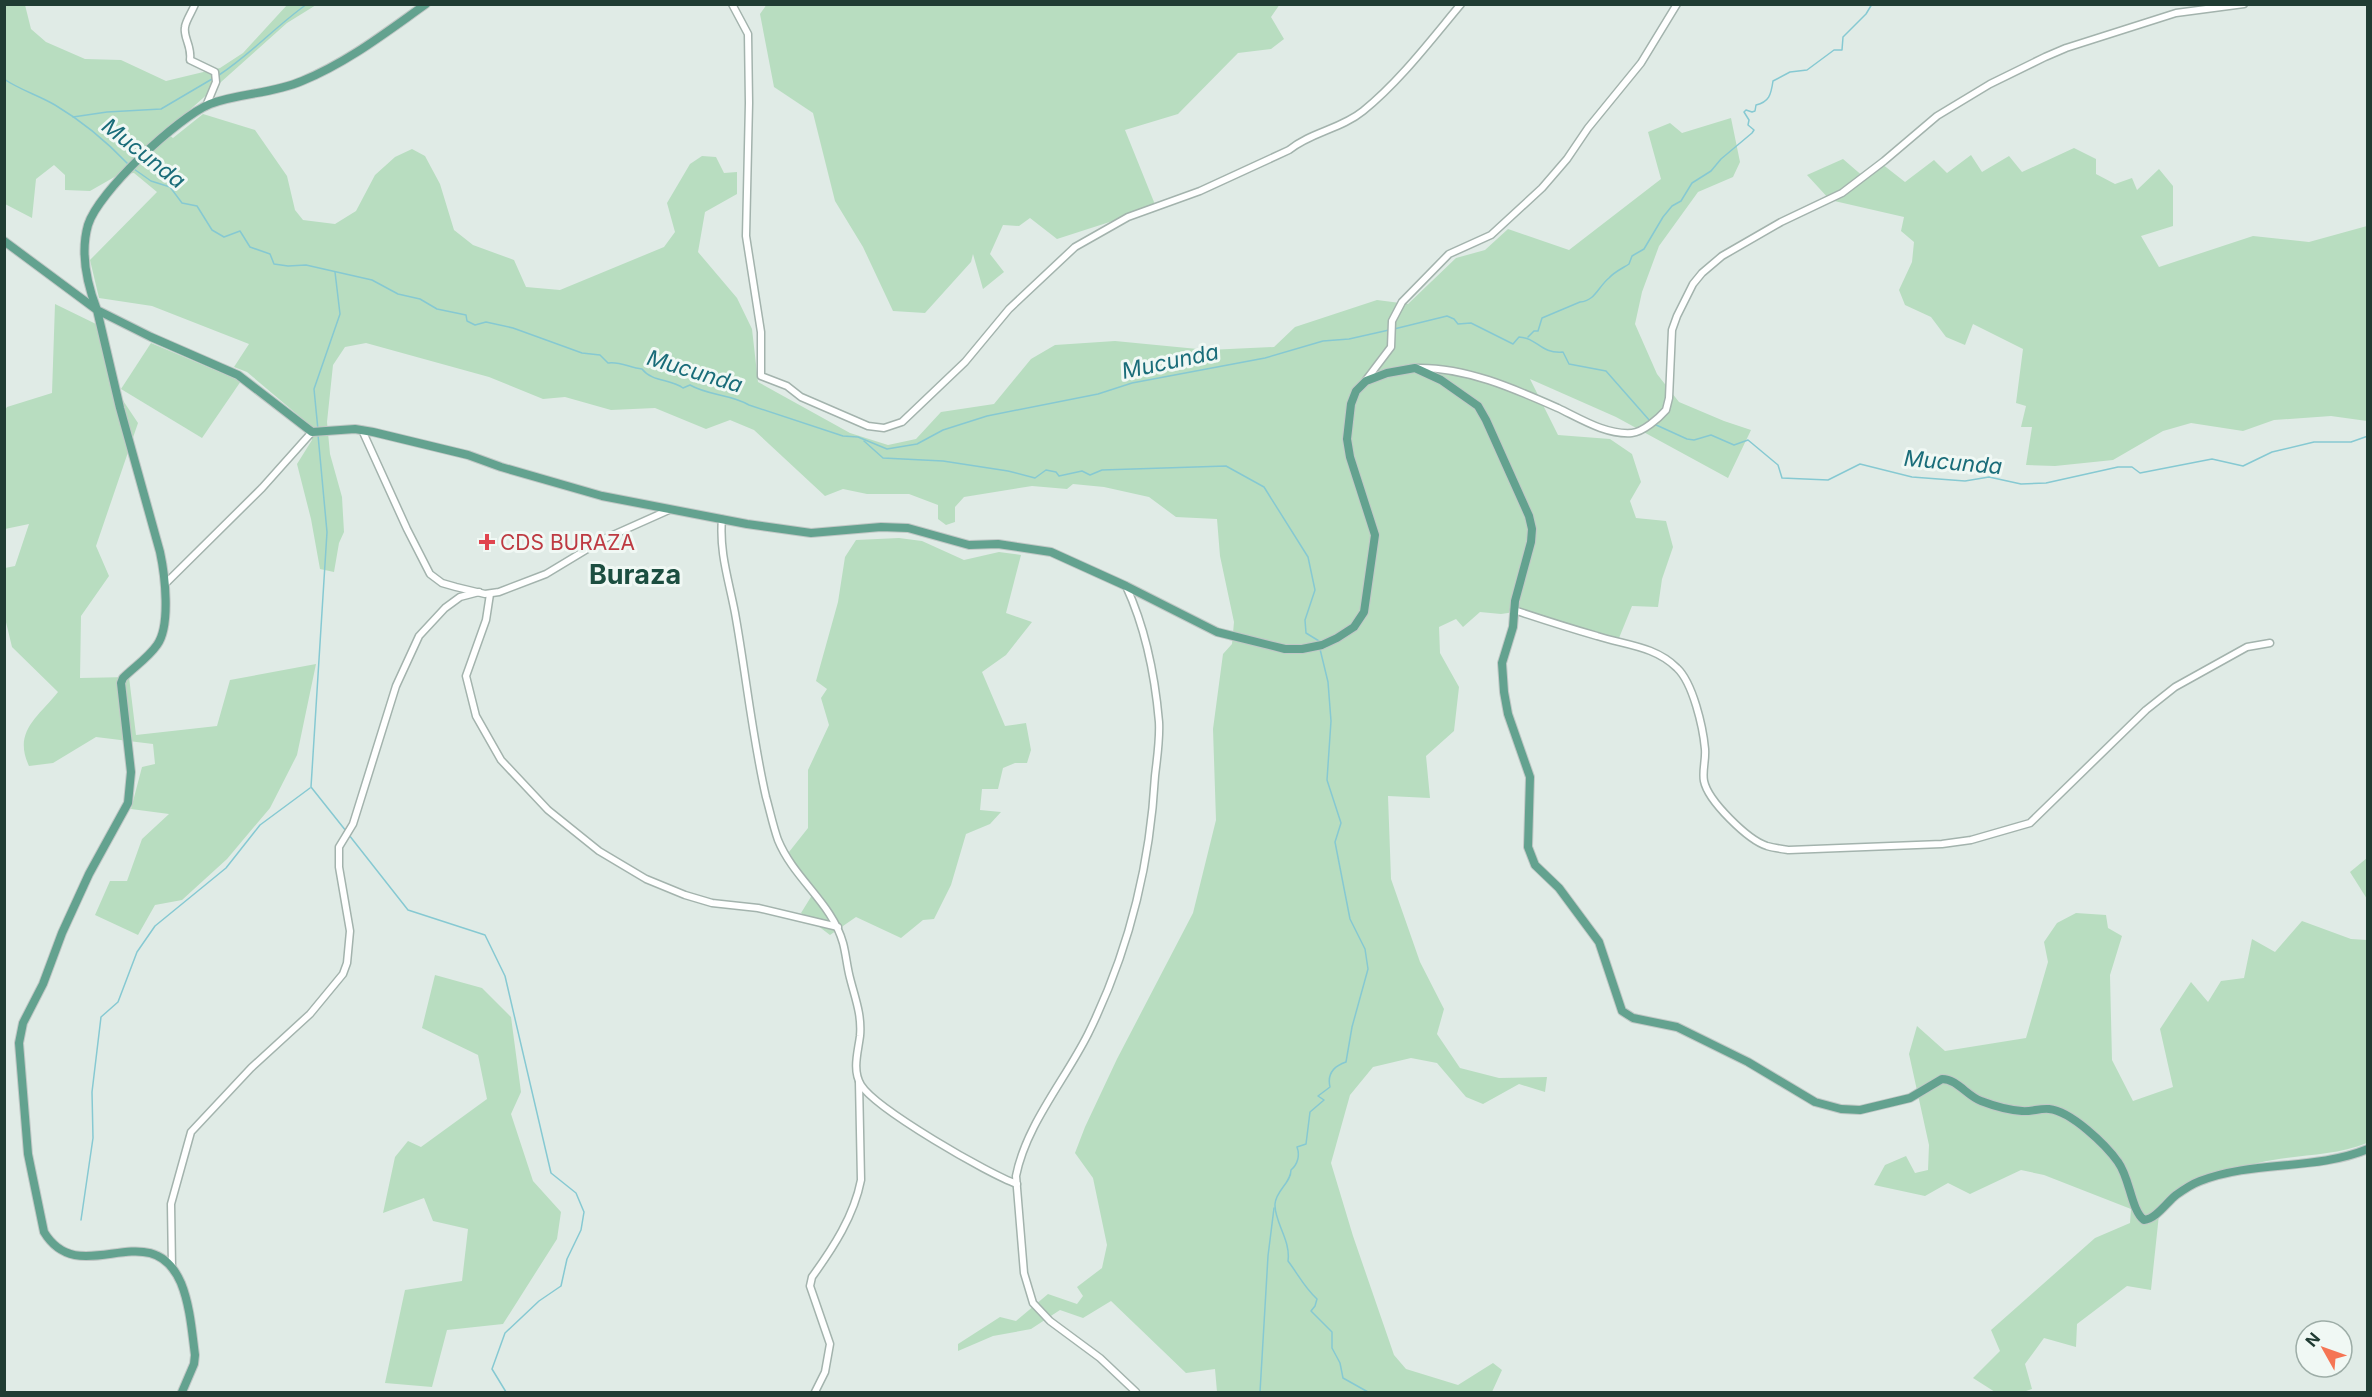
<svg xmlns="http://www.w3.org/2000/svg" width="2372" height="1397" font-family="Inter,sans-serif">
	<rect width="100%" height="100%" fill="#e0ebe6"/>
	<g fill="#b8ddc0">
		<polygon points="767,4 1280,4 1271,17 1284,39 1271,49 1238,53 1178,114 1125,130 1156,207 1057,239 1030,218 1019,226 1003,225 990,254 1004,272 983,289 973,254 971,262 925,313 893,311 863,247 835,201 813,113 774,87 760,14"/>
		<polygon points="4,5 25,5 31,29 46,42 85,59 121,60 166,81 220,68 243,53 287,5 316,5 287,23 165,132 173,138 203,114 255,130 287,176 295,210 303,220 335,224 356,211 375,175 395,157 412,149 425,156 440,184 454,230 473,245 514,260 526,287 560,290 664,247 675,232 667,203 690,164 702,156 716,157 724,173 737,172 737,194 705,212 698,252 737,298 752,329 758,382 850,433 888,445 916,439 941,412 994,404 1031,359 1055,345 1115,341 1208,350 1274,347 1295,327 1377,300 1408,304 1456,258 1485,250 1508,229 1569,250 1661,179 1648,132 1670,123 1682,133 1731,118 1740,162 1733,177 1698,192 1659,246 1642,292 1635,324 1657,374 1679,402 1724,421 1751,430 1728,478 1616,417 1530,379 1558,435 1610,439 1632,454 1641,482 1630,501 1636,518 1666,521 1673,547 1662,579 1658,607 1632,606 1619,638 1515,612 1501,614 1480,612 1463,627 1456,619 1439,627 1440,653 1459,687 1454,731 1426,756 1430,798 1388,796 1391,879 1420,962 1444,1009 1437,1034 1460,1068 1499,1078 1547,1077 1545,1092 1519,1084 1483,1104 1466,1097 1437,1063 1411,1058 1373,1067 1350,1095 1331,1163 1353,1236 1394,1355 1406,1369 1458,1385 1493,1363 1502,1370 1492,1392 1217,1392 1215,1369 1186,1373 1111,1301 1083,1318 1060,1310 1031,1329 993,1336 958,1351 958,1344 1000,1317 1016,1321 1048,1294 1077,1304 1083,1296 1077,1287 1102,1268 1107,1245 1093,1178 1075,1153 1085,1127 1117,1059 1193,913 1216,820 1213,729 1223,654 1232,644 1234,622 1220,556 1217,519 1176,517 1149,497 1104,487 1073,484 1067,489 1032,486 964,497 955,507 955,522 946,525 938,519 938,505 909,494 867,494 843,489 825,496 754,430 730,420 706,429 655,408 611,410 565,397 543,399 489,377 366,343 345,347 333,365 327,422 330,454 342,497 344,532 339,543 334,572 320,569 311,519 297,464 312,440 305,421 247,372 234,367 249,344 152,306 99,298 90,260 157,192 134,173 118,175 90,191 65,190 65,175 54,165 36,179 32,218 5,204"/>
		<polygon points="2074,148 2096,159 2096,174 2115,184 2132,178 2137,190 2159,169 2173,186 2173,226 2141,236 2159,267 2253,236 2309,242 2367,226 2367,421 2331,416 2274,420 2243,431 2191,423 2163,431 2113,460 2055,466 2026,465 2032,427 2021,427 2026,406 2016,403 2023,349 1973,324 1965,345 1946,337 1931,317 1905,305 1899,290 1912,262 1914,242 1901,231 1904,217 1830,200 1807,175 1843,159 1865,178 1882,164 1905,182 1934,160 1947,173 1971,155 1982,172 2009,156 2022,172"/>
		<path d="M 55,304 L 96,324 L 122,399 L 138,423 L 96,546 L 109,576 L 81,616 L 80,678 L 129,677 L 136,735 L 217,726 L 230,680 L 316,664 L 297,755 L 270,808 L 227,859 L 182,900 L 155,905 L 138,935 L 95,915 L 110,881 L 127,881 L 142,839 L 169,814 L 131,809 L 142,767 L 155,764 L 153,744 L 96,737 L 53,763 L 29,766 C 13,732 37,718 58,692 L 12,647 L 5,618 L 5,568 L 15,566 L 29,524 L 5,529 L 4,412 L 7,407 L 52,393 Z"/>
		<polygon points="151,343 241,381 202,438 121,389"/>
		<polygon points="899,538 922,541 964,560 999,552 1021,555 1006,613 1032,622 1006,655 982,672 1005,726 1026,723 1031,750 1027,763 1015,763 1003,768 998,789 982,789 980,810 1001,812 990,824 966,834 951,885 934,919 923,920 901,938 856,917 830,935 801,913 814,892 793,863 789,852 808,828 808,770 829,725 821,698 827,689 816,681 838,602 845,557 856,540"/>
		<polygon points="2367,858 2367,899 2350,872"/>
		<path d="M 2076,913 L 2106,915 L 2108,928 L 2122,936 L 2110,975 L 2112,1060 L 2133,1101 L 2173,1087 L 2160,1029 L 2191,982 L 2208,1002 L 2221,981 L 2244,978 L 2252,939 L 2275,952 L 2302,921 L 2351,939 L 2367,940 L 2367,1143 C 2332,1157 2295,1154 2258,1163 C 2224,1172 2192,1190 2160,1205 L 2151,1290 L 2127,1286 L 2077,1324 L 2076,1347 L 2044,1338 L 2025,1364 L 2032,1389 L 2023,1392 L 1995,1392 L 1973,1378 L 2000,1351 L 1991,1330 L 2095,1238 L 2130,1223 L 2131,1209 L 2044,1175 L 2021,1170 L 1970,1194 L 1948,1183 L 1925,1196 L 1874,1185 L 1885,1165 L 1906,1156 L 1915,1173 L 1928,1170 L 1929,1145 L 1909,1054 L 1917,1026 L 1945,1051 L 2026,1038 L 2048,962 L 2044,942 L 2057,923 Z"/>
		<polygon points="435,975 482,988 511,1017 521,1092 511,1114 533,1181 561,1212 557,1239 503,1324 447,1330 432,1387 385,1383 405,1290 462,1281 468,1229 433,1221 424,1198 383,1213 395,1157 408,1141 421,1147 487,1099 478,1055 422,1028"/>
	</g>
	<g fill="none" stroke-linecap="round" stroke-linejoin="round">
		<g stroke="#86c9d2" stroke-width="1.5">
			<path d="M 219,75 C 251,54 276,26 307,4"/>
			<path d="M 4,79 C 20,90 38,95 55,105 C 82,121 106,141 128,164"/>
			<polyline points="73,117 107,112 161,109 212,79"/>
			<path d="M 134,169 L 151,181 L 170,187 L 182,203 L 197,206 L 212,230 L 224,237 L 240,231 L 250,247 L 270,254 L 274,264 L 288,266 L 306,265 L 372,280 L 398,294 L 420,299 L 437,309 L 466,315 L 467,321 L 475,325 L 486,322 L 513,328 L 582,353 L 600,355 L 608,363 C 620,361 630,368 642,369 C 652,382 671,379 683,388 L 690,385 C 709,396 731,394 749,405 L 843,436 L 858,437 L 887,449 L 917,444 L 943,430 L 987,416 L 1098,394 L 1132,383 L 1265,358 L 1323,341 L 1349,339 L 1389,330"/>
			<path d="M 1394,329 L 1447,316 L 1454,319 L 1458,324 L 1471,323 L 1513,344 L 1519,337 C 1538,338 1540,354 1563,352 L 1569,364 L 1606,371 L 1650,421"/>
			<path d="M 1528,337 L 1534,331 L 1538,331 L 1542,318 L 1580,302 C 1595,301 1598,287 1609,278 C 1614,272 1623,268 1629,264 L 1632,256 L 1644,249 L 1663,217 L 1672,206 L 1681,201 L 1692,183 L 1711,171 L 1721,159 L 1752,133 L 1754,130 L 1748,125 L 1749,120 L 1744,112 L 1746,110 L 1752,112 L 1755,111 L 1756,105 C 1769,102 1771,95 1773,81 L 1790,72 L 1807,70 L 1834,50 L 1842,50 L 1843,37 L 1866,14 L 1872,4"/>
			<polyline points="1654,424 1687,439 1694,440 1711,435 1734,445 1748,440 1778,465 1782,478 1828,480 1860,464 1912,477 1965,481 1989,477 2021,484 2046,483 2118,467 2132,467 2140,473 2212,459 2243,466 2272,452 2314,442 2351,442 2368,436"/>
			<polyline points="318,430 314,389 340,314 335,272"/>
			<polyline points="318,435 327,532 311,787 346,831"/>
			<polyline points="864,441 883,458 943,461 1008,471 1035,478 1046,470 1056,472 1059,476 1082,471 1090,475 1102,470 1226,466 1264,487 1308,557 1315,590 1305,620 1306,633 1319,641"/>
			<path d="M 1320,649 L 1328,682 L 1331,721 L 1327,780 L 1341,823 L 1335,842 L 1350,919 L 1365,949 L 1368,969 L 1352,1027 L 1346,1062 C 1334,1066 1327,1074 1330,1087 L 1318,1096 L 1324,1100 L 1310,1112 L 1306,1144 L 1297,1147 C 1300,1155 1298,1164 1291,1170 C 1291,1183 1276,1190 1275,1204 C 1274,1222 1291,1240 1288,1261 C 1298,1274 1304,1287 1317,1299 L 1315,1306 L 1311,1311 L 1332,1332 L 1332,1348 L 1340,1363 L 1343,1378 L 1368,1392"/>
			<polyline points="349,835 408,910 485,935 505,976 551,1173 576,1193 584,1212 581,1230 567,1259 561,1286 539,1301 505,1333 492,1369 506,1392"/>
			<polyline points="81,1220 93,1138 92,1092 101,1017 118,1002 137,952 155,926 226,868 260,825 310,788"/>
			<polyline points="1260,1392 1268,1256 1274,1208"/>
		</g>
		<defs>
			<g id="minor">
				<path d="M 195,4 C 192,12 186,20 185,27 C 183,38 192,45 190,60 L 215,72 L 216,82 L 206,106"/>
				<path d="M 732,4 L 748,34 L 749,103 L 746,236 L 761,332 L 761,376 L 787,386 L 801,397 L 868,426 L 884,428 L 902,422 L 965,362 L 1009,309 L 1075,247 L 1128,217 L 1200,191 L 1289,150 C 1311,132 1341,129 1363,111 C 1400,81 1430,41 1461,4"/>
				<path d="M 1417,368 C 1466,367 1515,389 1558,408 C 1581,419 1606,435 1632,433 C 1643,432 1659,418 1666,410 L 1669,398 L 1672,330 L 1677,316 L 1693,284 L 1702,273 L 1722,256 L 1781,222 L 1842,193 L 1884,161 L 1937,116 L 1990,84 L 2045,57 L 2066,48 L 2176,13 L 2244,4"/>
				<polyline points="1366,380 1391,347 1392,321 1402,302 1449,254 1491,235 1542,188 1567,159 1588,128 1641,63 1677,4"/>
				<polyline points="362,430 407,529 430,574 442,583 456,587 485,594 499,592 546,574 604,539 669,510"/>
				<path d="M 722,519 C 719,552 729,581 735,613 C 746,674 752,736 766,797 C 770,811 773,826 778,840 C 794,879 832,903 843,943 C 846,954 847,967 850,978 C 855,998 862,1015 860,1036 C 858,1052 852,1070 861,1085 C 876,1109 988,1174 1017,1184"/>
				<polyline points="166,583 262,488 312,432"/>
				<path d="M 1126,586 C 1145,627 1155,676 1159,722 C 1160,740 1157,758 1155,776 C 1150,866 1128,953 1088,1034 C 1065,1080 1026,1125 1016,1176 L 1024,1273 L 1033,1303 L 1050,1321 L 1100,1358 L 1136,1392"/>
				<polyline points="490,594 486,620 466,676 476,716 501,760 548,810 599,851 646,879 685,895 712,903 758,908 838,927"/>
				<path d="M 1514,610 C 1541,619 1569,628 1597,636 C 1625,645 1655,646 1677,668 C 1693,683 1703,727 1705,749 C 1706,760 1702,771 1704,781 C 1708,801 1748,840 1767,846 C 1774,848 1782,849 1789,850 L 1942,844 L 1971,840 L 2030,823 L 2146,710 L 2175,687 L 2247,647 L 2270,643"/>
				<polyline points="172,1268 171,1204 191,1132 251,1068 310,1014 343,974 347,963 350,931 339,867 339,847 353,824 396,686 419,636 445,608 460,597 479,592"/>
				<path d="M 815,1392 L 825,1372 L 830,1344 L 810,1286 L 812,1277 C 833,1248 854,1216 861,1180 L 859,1082"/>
			</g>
			<g id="major">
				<path d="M 426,4 C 385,33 348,62 302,81 C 272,94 239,93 210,104 C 178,117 98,192 88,225 C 80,253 87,284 97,310 L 151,337 L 238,375 L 312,432 L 355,429 L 373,432 L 468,455 L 501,467 L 602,496 L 747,524 L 811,533 L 881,527 L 908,528 L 969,545 L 998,544 L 1051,552 L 1126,586 L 1217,632 L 1285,649 L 1302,649 L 1322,645 L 1337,638 L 1354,627 L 1364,612 L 1375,535 L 1350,457 L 1347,439 L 1351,404 L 1356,391 L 1366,381 L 1387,373 L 1415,368 L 1441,380 L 1478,406 L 1486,420 L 1529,516 L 1532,529 L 1531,542 L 1515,601 L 1513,627 L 1502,663 L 1504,692 L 1508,714 L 1530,777 L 1528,847 L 1535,865 L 1559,888 L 1599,942 L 1622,1011 L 1633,1018 L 1677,1027 L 1748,1062 L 1815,1102 L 1841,1109 L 1860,1110 L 1910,1098 L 1942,1079 C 1957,1079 1967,1096 1981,1101 C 1994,1106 2009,1110 2022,1111 C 2031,1112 2040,1108 2049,1109 C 2071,1111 2106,1145 2118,1162 C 2130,1178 2131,1210 2144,1220 C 2156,1219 2167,1202 2176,1195 C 2183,1190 2192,1184 2200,1181 C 2254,1160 2314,1171 2368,1149"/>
				<path d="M 4,241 L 97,310 L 120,408 L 160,552 C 165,575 171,626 157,645 C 148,658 134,667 123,678 L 121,683 L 131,772 L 128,803 L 89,874 L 62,933 L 43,984 L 23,1023 L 19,1043 L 28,1154 L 44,1232 C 80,1292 150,1212 181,1283 C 190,1305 192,1332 195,1355 L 194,1364 L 182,1392"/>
			</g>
		</defs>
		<use href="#minor" stroke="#a3b3ad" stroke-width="9"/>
		<use href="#major" stroke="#c1c8c6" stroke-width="10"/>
		<use href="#minor" stroke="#fff" stroke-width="6"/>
		<use href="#major" stroke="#63a28f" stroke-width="8"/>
	</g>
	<path fill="#e0444e" stroke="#f0f8f4" stroke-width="2" d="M484 533h6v6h6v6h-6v6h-6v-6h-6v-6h6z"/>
	<g text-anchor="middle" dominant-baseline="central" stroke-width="6" stroke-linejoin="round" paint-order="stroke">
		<g font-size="21" fill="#be3a42" stroke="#f0f8f4" text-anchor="start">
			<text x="500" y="542">CDS BURAZA</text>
		</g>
		<g font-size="22" font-style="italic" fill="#196c79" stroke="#f0f8f4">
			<text transform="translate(144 153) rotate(38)">Mucunda</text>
			<text transform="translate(1170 361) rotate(-12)">Mucunda</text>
			<text transform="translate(695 371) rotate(17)">Mucunda</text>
			<text transform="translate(1953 462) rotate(5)">Mucunda</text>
		</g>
		<g font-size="27" font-weight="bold" fill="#1c4e40" stroke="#f0f8f4">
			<text x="635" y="574">Buraza</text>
		</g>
	</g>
	<rect width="2372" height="1397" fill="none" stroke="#203c33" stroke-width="12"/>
	<g transform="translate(2324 1349) rotate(310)"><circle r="28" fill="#f0f8f4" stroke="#9dada7" stroke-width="1.5"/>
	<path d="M0-4.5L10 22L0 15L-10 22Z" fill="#f57554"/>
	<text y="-9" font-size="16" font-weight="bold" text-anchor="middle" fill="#203c33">N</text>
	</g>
</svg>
